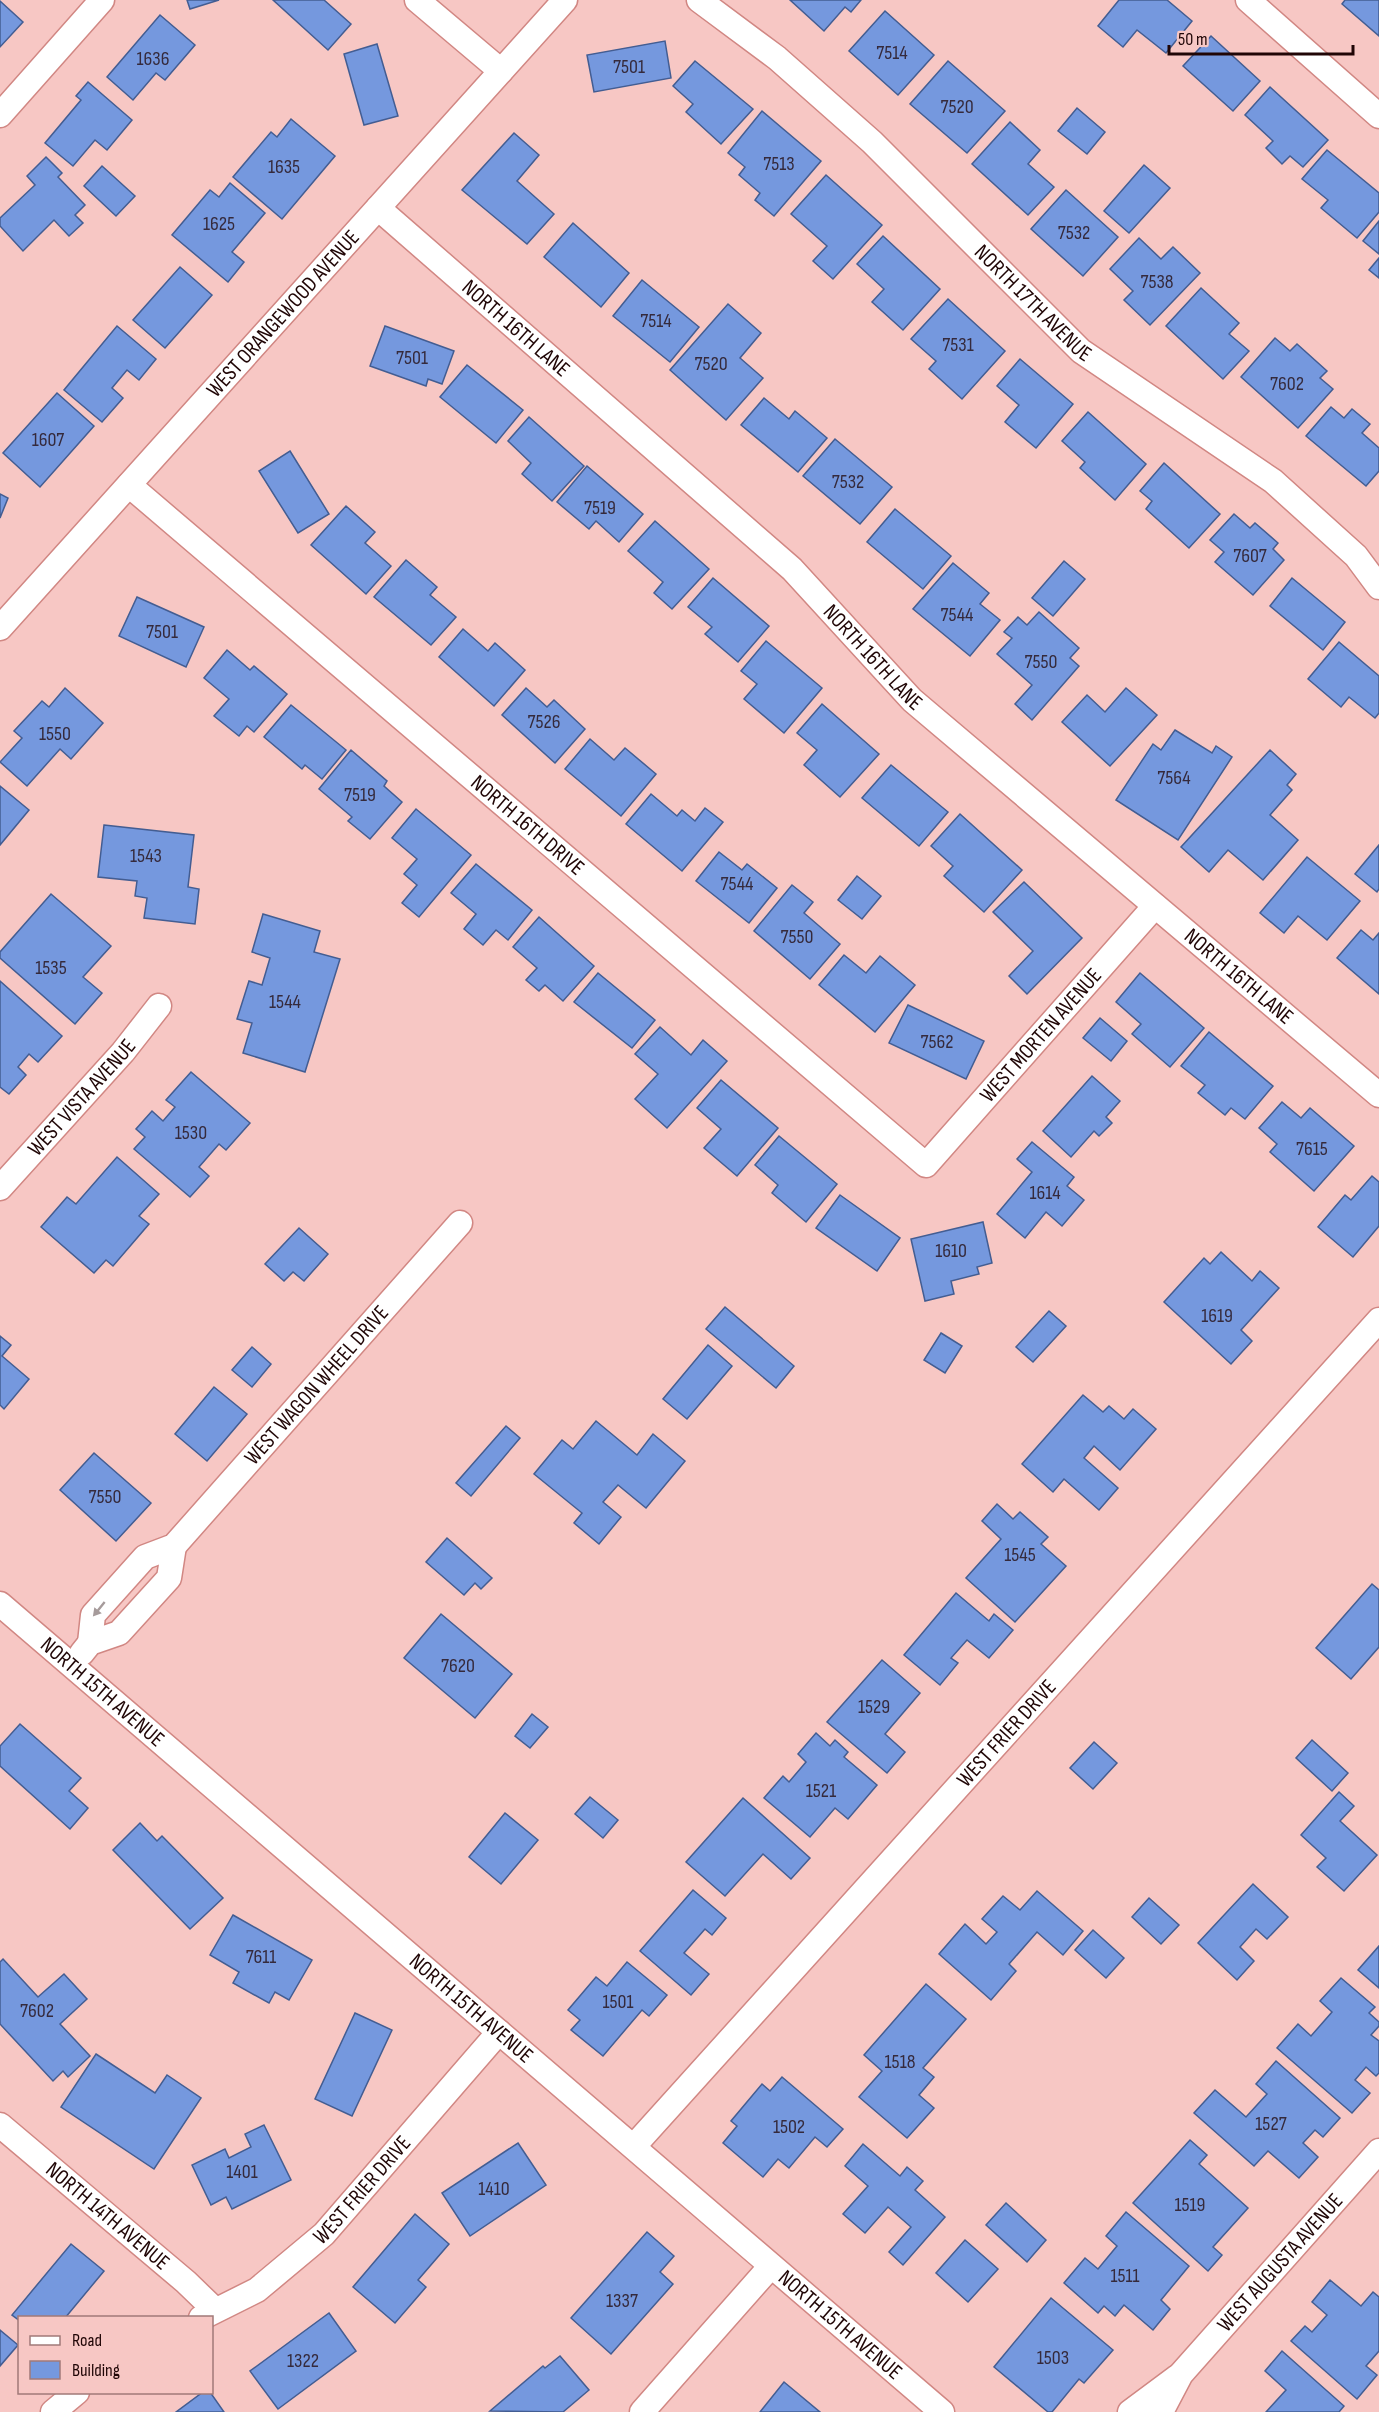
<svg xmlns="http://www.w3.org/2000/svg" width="1379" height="2412" font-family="'Sofia Sans Condensed',sans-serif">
	<rect width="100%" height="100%" fill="#f7c7c4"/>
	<g fill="#7598de" stroke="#435d92" stroke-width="1.5">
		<polygon points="187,0 219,0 190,9"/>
		<polygon points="273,0 324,0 351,24 328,50"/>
		<polygon points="790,0 861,0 851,12 845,7 824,31"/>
		<polygon points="1119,0 1167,0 1192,21 1166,53 1137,30 1123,47 1098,26"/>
		<polygon points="1345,0 1379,0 1379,36 1342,4"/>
		<polygon points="0,1 23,22 0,47"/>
		<polygon points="885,11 934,55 898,95 849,51"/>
		<polygon points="160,15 195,45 165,80 156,73 133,100 107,77"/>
		<polygon points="1211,36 1260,81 1233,111 1183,66"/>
		<polygon points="665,41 671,78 594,92 587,55"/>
		<polygon points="377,44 398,116 364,125 344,54"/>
		<polygon points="695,61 753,109 721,144 686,112 693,104 673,86"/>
		<polygon points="948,61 1005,111 967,153 910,104"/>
		<polygon points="88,82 132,120 107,150 95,140 73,166 45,143 81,100 76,96"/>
		<polygon points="1270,87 1328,140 1303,167 1290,156 1282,164 1266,148 1273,141 1245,115"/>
		<polygon points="1077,108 1105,132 1087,154 1058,131"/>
		<polygon points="762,111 821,161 774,216 755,200 760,193 739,175 745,167 728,153"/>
		<polygon points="291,119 335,156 282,219 233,177 271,132 277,137"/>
		<polygon points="1010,122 1040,150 1028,164 1054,187 1028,215 972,164"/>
		<polygon points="514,133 539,155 517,181 554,214 527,244 462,190"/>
		<polygon points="1327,150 1379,193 1379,212 1357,238 1321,208 1328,200 1302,179"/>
		<polygon points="46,157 62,173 58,177 85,205 75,215 83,223 69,236 54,220 23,251 0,226 0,218 35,185 27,176"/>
		<polygon points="1144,165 1170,188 1129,233 1104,211"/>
		<polygon points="102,166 135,196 116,216 84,186"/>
		<polygon points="826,175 882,225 833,279 813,261 827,246 791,214"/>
		<polygon points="230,183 265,213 232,252 244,262 228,282 172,235 210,190 219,197"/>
		<polygon points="1066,190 1118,237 1083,276 1031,229"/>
		<polygon points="1379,221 1379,254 1363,241"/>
		<polygon points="573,223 629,273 601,307 544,257"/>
		<polygon points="883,236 940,289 903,330 872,302 884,289 857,264"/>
		<polygon points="1139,238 1161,259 1173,247 1200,273 1150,325 1124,300 1133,291 1110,269"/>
		<polygon points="1379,258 1379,278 1369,270"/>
		<polygon points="180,267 212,295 165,348 133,320"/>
		<polygon points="642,280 699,327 670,362 613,316"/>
		<polygon points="1201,288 1239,323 1229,334 1249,351 1223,379 1166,326"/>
		<polygon points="948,299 1005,351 962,399 929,369 936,361 911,339"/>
		<polygon points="728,304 761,333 740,358 763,378 726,420 670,370"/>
		<polygon points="117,326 156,359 139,380 127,370 112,388 123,398 102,422 64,390"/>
		<polygon points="385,326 454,351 442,384 428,379 426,386 370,366"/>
		<polygon points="1275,338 1290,351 1297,344 1327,371 1320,378 1333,389 1298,428 1241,377"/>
		<polygon points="1020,359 1073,404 1036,448 1005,422 1019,405 997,386"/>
		<polygon points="467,365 523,410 496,443 440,397"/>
		<polygon points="57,393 94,426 40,487 3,453"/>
		<polygon points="764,398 789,419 795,411 827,438 798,472 741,425"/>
		<polygon points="1331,407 1344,418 1352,409 1370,424 1362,433 1379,448 1379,471 1366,486 1306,436"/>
		<polygon points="1088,412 1146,464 1115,500 1080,468 1085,462 1062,441"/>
		<polygon points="529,417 584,466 552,501 522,474 531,463 508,441"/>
		<polygon points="835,439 892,487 860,524 803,476"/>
		<polygon points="290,451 329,514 298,533 259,471"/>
		<polygon points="1164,463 1220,514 1189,548 1146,509 1152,501 1140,491"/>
		<polygon points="587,466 643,514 619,542 596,521 589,529 557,502"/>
		<polygon points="0,494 8,498 0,518"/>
		<polygon points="346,506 375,532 365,543 391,566 366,594 311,545"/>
		<polygon points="895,509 951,556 923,589 867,542"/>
		<polygon points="1234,514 1250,528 1255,523 1278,543 1273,549 1284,560 1253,595 1215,562 1224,552 1210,540"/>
		<polygon points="655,521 709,569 672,609 654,593 663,582 628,551"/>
		<polygon points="406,560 437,587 430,595 456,617 431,645 374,597"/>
		<polygon points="1064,561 1085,579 1053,616 1032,598"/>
		<polygon points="953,563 989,593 980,604 1000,620 970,656 913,609"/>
		<polygon points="713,578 769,626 738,662 705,634 712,627 688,607"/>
		<polygon points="1292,578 1345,622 1323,650 1270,606"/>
		<polygon points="137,597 204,627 186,667 119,636"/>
		<polygon points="1039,612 1079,648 1070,658 1079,666 1032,720 1015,704 1032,685 997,654 1012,638 1004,632 1018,617 1027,625"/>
		<polygon points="463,629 488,651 495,643 525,670 494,706 439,657"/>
		<polygon points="766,641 822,688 784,733 744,699 757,684 741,671"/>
		<polygon points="1339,642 1379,676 1379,713 1375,718 1349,697 1341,707 1308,679"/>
		<polygon points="227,650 250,670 254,666 287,694 254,732 247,726 239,736 214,716 229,699 204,678"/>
		<polygon points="65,688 103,723 71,759 60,749 27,786 0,762 22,738 14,731 42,701 49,707"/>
		<polygon points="526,688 547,707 554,700 585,729 555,763 502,715"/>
		<polygon points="1126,688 1157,715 1110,766 1062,722 1087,695 1105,712"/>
		<polygon points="822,704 879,754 840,797 804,765 817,750 797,733"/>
		<polygon points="291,705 346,750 322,779 305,765 302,769 264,737"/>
		<polygon points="1175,730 1212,753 1216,746 1232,757 1178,840 1116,800 1153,744 1161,750"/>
		<polygon points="590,739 614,760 625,748 656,774 621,816 565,769"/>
		<polygon points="351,750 387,781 384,786 402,802 370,839 348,821 352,817 319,789"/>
		<polygon points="1270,750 1296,774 1287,785 1292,790 1270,815 1298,840 1263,880 1228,850 1209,872 1181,847"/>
		<polygon points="891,765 948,812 919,846 862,798"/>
		<polygon points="0,786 29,810 0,845"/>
		<polygon points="651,794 677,816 682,810 695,821 705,808 723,822 682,871 626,824"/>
		<polygon points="416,809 471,855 419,917 402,903 417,885 404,874 417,859 392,838"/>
		<polygon points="960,814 1022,870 984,912 944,876 953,866 931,846"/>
		<polygon points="104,825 194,835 188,887 199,889 195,924 144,918 147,898 135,896 137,881 98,877"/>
		<polygon points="1379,845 1379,889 1377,892 1355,874"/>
		<polygon points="719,852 742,870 747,864 777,888 749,923 696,881"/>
		<polygon points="1307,857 1360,901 1327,940 1298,916 1284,933 1260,913"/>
		<polygon points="476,864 532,910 508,940 496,930 483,945 464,929 476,914 451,893"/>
		<polygon points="857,876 881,896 862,919 838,900"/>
		<polygon points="1024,882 1082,938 1027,994 1009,976 1033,951 993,912"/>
		<polygon points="792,885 813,902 804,913 840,944 810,979 754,931"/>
		<polygon points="51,894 111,946 83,977 102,993 75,1024 0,958 0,952"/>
		<polygon points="263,914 320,931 314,952 340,959 305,1072 243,1053 252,1023 237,1019 249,981 262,985 270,958 252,952"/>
		<polygon points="539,917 594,966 563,1001 545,985 539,991 526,980 537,968 513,947"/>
		<polygon points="1361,930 1373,940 1379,933 1379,994 1337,958"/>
		<polygon points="844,955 866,973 880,956 915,985 875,1032 819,985"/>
		<polygon points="598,973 655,1020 632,1048 574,1002"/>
		<polygon points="1140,973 1204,1028 1170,1067 1132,1034 1141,1024 1116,1002"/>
		<polygon points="0,981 62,1036 38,1062 29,1054 18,1067 26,1075 9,1094 0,1087"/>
		<polygon points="908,1005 984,1041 966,1079 889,1043"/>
		<polygon points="1100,1018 1127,1041 1111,1061 1083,1038"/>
		<polygon points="660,1027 691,1055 703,1040 727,1061 667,1128 635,1099 658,1074 635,1054"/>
		<polygon points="1209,1032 1273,1086 1245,1119 1231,1108 1225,1115 1198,1093 1205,1085 1181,1066"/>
		<polygon points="191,1072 250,1123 226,1150 219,1144 199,1167 209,1176 190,1197 134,1149 145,1137 136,1129 152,1111 163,1121 175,1107 166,1100"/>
		<polygon points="1092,1076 1120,1101 1106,1117 1112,1123 1099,1136 1094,1131 1071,1157 1043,1131"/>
		<polygon points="721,1080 778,1128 737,1176 704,1148 721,1129 697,1108"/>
		<polygon points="1282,1102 1301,1118 1310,1108 1354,1146 1314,1191 1270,1152 1277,1144 1259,1128"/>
		<polygon points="779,1136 837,1184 806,1222 772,1193 778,1185 755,1165"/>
		<polygon points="1032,1142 1074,1177 1067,1186 1084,1200 1062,1226 1046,1212 1025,1238 997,1214 1032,1172 1017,1159"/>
		<polygon points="117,1157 159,1194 139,1216 149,1224 113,1266 106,1260 94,1273 41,1227 67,1197 76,1204"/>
		<polygon points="1372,1176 1379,1182 1379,1226 1353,1257 1318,1227 1345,1195 1351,1200"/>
		<polygon points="840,1195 900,1238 877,1271 816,1228"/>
		<polygon points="983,1222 992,1263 977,1267 979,1274 951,1281 954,1294 925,1301 911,1239"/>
		<polygon points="299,1228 328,1254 304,1281 293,1272 284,1281 265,1264"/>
		<polygon points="1221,1252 1252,1281 1260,1271 1279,1288 1241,1330 1252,1341 1231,1364 1164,1302 1204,1258 1210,1264"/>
		<polygon points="725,1307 794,1366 776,1388 706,1329"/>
		<polygon points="1049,1311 1066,1326 1033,1362 1016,1347"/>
		<polygon points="941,1333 962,1346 945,1373 924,1360"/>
		<polygon points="0,1336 11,1345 2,1356 29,1379 4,1409 0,1405"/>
		<polygon points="708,1345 732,1366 687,1419 663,1399"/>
		<polygon points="252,1347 271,1364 252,1387 232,1370"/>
		<polygon points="214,1387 247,1414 207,1461 175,1434"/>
		<polygon points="1083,1395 1103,1412 1109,1406 1124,1419 1133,1409 1156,1429 1120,1470 1094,1446 1084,1458 1118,1488 1099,1510 1064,1479 1053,1492 1022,1464"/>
		<polygon points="596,1421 637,1455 653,1434 685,1461 646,1508 618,1485 603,1502 621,1517 599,1544 574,1523 582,1513 534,1474 562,1440 573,1449"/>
		<polygon points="506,1426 520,1438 471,1496 456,1483"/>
		<polygon points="94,1453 151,1503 116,1541 60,1490"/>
		<polygon points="997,1504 1013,1519 1020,1512 1048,1537 1041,1544 1066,1566 1015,1622 966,1578 1001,1539 982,1521"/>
		<polygon points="447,1538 492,1578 481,1589 475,1583 464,1595 426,1562"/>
		<polygon points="1372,1584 1379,1590 1379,1647 1351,1679 1316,1648"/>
		<polygon points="956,1593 989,1621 994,1614 1013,1630 989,1658 967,1640 951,1658 958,1663 940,1685 904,1655"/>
		<polygon points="441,1614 512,1674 475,1718 404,1658"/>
		<polygon points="882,1660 920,1693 885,1734 905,1752 887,1773 827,1722"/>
		<polygon points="532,1714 548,1727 530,1748 515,1736"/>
		<polygon points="20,1724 81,1778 69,1791 88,1808 70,1829 0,1766 0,1746"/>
		<polygon points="816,1733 830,1746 835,1740 848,1752 844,1757 877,1785 848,1819 835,1808 810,1837 764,1798 783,1776 789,1782 806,1762 798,1754"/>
		<polygon points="1312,1740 1348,1773 1332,1791 1296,1758"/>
		<polygon points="1094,1742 1117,1763 1093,1789 1070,1768"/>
		<polygon points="1339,1792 1354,1806 1340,1821 1377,1855 1344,1891 1317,1867 1326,1858 1301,1835"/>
		<polygon points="590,1797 618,1820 603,1838 575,1814"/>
		<polygon points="743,1798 810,1858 791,1879 763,1854 725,1896 686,1862"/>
		<polygon points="505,1813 538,1840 501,1884 469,1857"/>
		<polygon points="140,1823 157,1841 162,1836 223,1898 190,1929 113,1850"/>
		<polygon points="1253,1884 1288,1917 1267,1939 1256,1929 1240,1947 1254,1961 1237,1980 1198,1943"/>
		<polygon points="693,1890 726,1918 712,1935 705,1929 684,1953 709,1974 691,1995 640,1951"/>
		<polygon points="1037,1891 1083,1931 1063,1955 1037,1932 1009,1964 1016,1971 991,2000 939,1954 965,1924 986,1944 997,1932 982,1919 1003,1896 1020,1910"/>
		<polygon points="1149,1898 1179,1925 1161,1944 1132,1917"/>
		<polygon points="233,1915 312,1960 289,2000 275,1992 269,2003 233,1983 239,1972 210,1955"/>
		<polygon points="1093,1930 1124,1958 1106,1978 1075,1950"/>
		<polygon points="1379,1946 1379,1988 1358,1970"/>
		<polygon points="3,1959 38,1997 64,1974 87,1999 60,2024 90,2056 68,2077 63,2071 53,2081 0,2024 0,1962"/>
		<polygon points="627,1962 667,1995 649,2016 642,2010 603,2056 571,2030 580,2020 568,2010 596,1977 607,1986"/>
		<polygon points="1341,1978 1375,2007 1369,2013 1379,2022 1379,2026 1371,2035 1379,2041 1379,2073 1376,2076 1366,2067 1355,2080 1370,2093 1352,2113 1277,2048 1298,2024 1311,2036 1332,2012 1320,2001"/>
		<polygon points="926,1984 966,2019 923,2068 934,2077 919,2095 934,2108 907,2138 859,2097 882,2071 864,2055"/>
		<polygon points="355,2013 392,2030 352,2116 315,2099"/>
		<polygon points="96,2054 155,2093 167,2075 201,2098 154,2169 61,2107"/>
		<polygon points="1276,2061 1340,2118 1323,2137 1315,2130 1303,2143 1318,2157 1299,2178 1268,2151 1254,2166 1194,2113 1215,2090 1246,2117 1267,2094 1256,2084"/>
		<polygon points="782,2077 843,2129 827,2147 815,2137 789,2168 778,2159 763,2177 723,2143 737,2126 731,2121 762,2084 770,2091"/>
		<polygon points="264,2125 291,2180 232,2209 226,2197 211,2205 192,2165 225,2149 229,2158 251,2147 245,2134"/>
		<polygon points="1190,2140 1207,2155 1199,2164 1248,2208 1213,2247 1222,2255 1208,2271 1133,2203"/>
		<polygon points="518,2143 546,2185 470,2236 442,2193"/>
		<polygon points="863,2144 900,2176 907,2167 923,2181 915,2190 945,2217 903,2265 889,2252 911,2227 888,2207 865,2233 843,2214 868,2186 845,2166"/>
		<polygon points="1006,2203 1046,2240 1027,2262 986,2225"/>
		<polygon points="1126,2212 1189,2266 1161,2300 1170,2309 1153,2330 1124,2305 1115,2316 1104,2306 1098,2313 1064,2283 1085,2258 1098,2269 1117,2246 1106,2236"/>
		<polygon points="415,2214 449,2244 418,2280 426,2287 395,2323 353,2287"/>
		<polygon points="647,2232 674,2256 660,2272 673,2284 611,2354 571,2318"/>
		<polygon points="965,2240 998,2269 968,2302 936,2273"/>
		<polygon points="71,2244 104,2271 65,2318 20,2318 20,2321 12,2315"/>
		<polygon points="1330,2280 1361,2306 1373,2292 1379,2297 1379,2351 1366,2366 1377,2375 1357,2399 1291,2341 1305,2326 1312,2332 1327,2315 1312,2302"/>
		<polygon points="1051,2298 1113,2350 1084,2383 1079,2379 1052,2412 1048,2412 994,2367"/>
		<polygon points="329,2313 356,2351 278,2409 250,2371"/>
		<polygon points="0,2330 18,2345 0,2366"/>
		<polygon points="1282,2351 1344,2406 1339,2412 1266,2412 1286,2390 1265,2371"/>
		<polygon points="560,2356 589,2390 563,2412 490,2411 543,2366 545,2368"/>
		<polygon points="784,2382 820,2412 760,2412"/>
		<polygon points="203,2392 210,2392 224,2412 176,2412"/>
	</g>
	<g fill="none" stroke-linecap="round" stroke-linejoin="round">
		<defs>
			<g id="minor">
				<polyline points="417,0 501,71"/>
				<path id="s1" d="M 699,0 L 777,58 L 872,142 L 1081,351 L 1273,481 L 1356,556 L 1379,587"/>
				<polyline points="1248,0 1379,116"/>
				<polyline points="0,115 102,0"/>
				<path id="s2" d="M 378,208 L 792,569 L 912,700 L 1379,1095"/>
				<path id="s3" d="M 129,485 L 926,1165 L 1155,906"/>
				<path id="s4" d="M 0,628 L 565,0"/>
				<path id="s5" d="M 0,1188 L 123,1052 L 159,1006"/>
				<path id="s6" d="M 0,1604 L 942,2412"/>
				<path id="s7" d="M 90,1643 L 93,1615 L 145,1557 L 174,1546 L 460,1223"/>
				<polyline points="82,1653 90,1643 119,1633 169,1578 174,1546"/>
				<path id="s8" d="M 0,2125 L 186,2282 L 215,2310"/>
				<path id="s9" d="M 634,2146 L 1379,1320"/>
				<path id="s10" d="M 201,2318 L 257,2290 L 324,2234 L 499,2032"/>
				<polyline points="53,2412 77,2392"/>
				<polyline points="642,2412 771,2266"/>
				<polyline points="1130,2412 1177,2377"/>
				<path id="s11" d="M 1161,2412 L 1181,2374 L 1379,2151"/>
			</g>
		</defs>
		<use href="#minor" stroke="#d18783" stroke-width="27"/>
		<use href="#minor" stroke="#fff" stroke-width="24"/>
	</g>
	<defs><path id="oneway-solid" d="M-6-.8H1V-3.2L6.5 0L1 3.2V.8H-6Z" transform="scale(1.5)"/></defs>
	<use fill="#a69b9b" href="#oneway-solid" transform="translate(99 1609) rotate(129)"/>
	<g text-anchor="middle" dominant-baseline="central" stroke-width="4.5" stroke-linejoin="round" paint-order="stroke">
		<g font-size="20" fill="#352a3c">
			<text x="892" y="53">7514</text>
			<text x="153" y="59">1636</text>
			<text x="629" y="67">7501</text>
			<text x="957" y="107">7520</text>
			<text x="779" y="164">7513</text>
			<text x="284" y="167">1635</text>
			<text x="219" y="224">1625</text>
			<text x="1074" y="233">7532</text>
			<text x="1157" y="282">7538</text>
			<text x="656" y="321">7514</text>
			<text x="958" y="345">7531</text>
			<text x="412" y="358">7501</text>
			<text x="711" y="364">7520</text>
			<text x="1287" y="384">7602</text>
			<text x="48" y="440">1607</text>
			<text x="848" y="482">7532</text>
			<text x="600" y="508">7519</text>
			<text x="1250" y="556">7607</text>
			<text x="957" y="615">7544</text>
			<text x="162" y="632">7501</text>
			<text x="1041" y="662">7550</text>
			<text x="544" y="722">7526</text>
			<text x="55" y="734">1550</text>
			<text x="1174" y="778">7564</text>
			<text x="360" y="795">7519</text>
			<text x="146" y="856">1543</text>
			<text x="737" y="884">7544</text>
			<text x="797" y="937">7550</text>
			<text x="51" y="968">1535</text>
			<text x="285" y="1002">1544</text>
			<text x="937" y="1042">7562</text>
			<text x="191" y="1133">1530</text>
			<text x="1312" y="1149">7615</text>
			<text x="1045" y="1193">1614</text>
			<text x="951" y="1251">1610</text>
			<text x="1217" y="1316">1619</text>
			<text x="105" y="1497">7550</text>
			<text x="1020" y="1555">1545</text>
			<text x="458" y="1666">7620</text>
			<text x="874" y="1707">1529</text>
			<text x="821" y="1791">1521</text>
			<text x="261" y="1957">7611</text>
			<text x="618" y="2002">1501</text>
			<text x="37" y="2011">7602</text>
			<text x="900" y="2062">1518</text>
			<text x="1271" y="2124">1527</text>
			<text x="789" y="2127">1502</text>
			<text x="242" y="2172">1401</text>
			<text x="494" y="2189">1410</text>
			<text x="1190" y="2205">1519</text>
			<text x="1125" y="2276">1511</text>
			<text x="622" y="2301">1337</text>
			<text x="1053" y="2358">1503</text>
			<text x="303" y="2361">1322</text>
		</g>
		<g font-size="22" fill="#200606" stroke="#f7c7c4">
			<text stroke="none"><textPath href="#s1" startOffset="452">NORTH 17TH AVENUE</textPath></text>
			<text stroke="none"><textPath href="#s4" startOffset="423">WEST ORANGEWOOD AVENUE</textPath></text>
			<text stroke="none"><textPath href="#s2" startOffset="183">NORTH 16TH LANE</textPath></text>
			<text stroke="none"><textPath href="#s2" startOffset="669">NORTH 16TH LANE</textPath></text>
			<text stroke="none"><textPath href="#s3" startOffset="524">NORTH 16TH DRIVE</textPath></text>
			<text stroke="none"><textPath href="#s2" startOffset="1155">NORTH 16TH LANE</textPath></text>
			<text stroke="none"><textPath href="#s3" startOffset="1221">WEST MORTEN AVENUE</textPath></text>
			<text stroke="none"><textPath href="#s5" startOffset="122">WEST VISTA AVENUE</textPath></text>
			<text stroke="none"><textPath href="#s7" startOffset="352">WEST WAGON WHEEL DRIVE</textPath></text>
			<text stroke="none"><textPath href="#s6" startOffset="135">NORTH 15TH AVENUE</textPath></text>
			<text stroke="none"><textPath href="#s9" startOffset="556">WEST FRIER DRIVE</textPath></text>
			<text stroke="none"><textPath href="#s6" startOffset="621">NORTH 15TH AVENUE</textPath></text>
			<text stroke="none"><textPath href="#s10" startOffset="208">WEST FRIER DRIVE</textPath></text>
			<text stroke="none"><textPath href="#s8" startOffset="141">NORTH 14TH AVENUE</textPath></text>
			<text stroke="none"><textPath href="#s11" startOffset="192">WEST AUGUSTA AVENUE</textPath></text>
			<text stroke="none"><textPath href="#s6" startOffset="1107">NORTH 15TH AVENUE</textPath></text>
		</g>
	</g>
	<rect x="18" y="2316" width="195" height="78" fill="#f7c7c4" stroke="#a17a78" stroke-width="1.5"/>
	<rect x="30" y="2336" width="30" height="9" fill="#ffffff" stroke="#a17a78" stroke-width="1.5"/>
	<text x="72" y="2346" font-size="18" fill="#200606">Road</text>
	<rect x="30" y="2361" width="30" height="18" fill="#7598de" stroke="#a17a78" stroke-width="1.5"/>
	<text x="72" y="2376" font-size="18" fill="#200606">Building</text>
	<path d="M1169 45v9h184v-9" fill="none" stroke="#200606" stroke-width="3"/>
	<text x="1178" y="45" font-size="18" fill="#200606" stroke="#f7c7c4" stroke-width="4.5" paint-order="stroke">50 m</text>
</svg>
